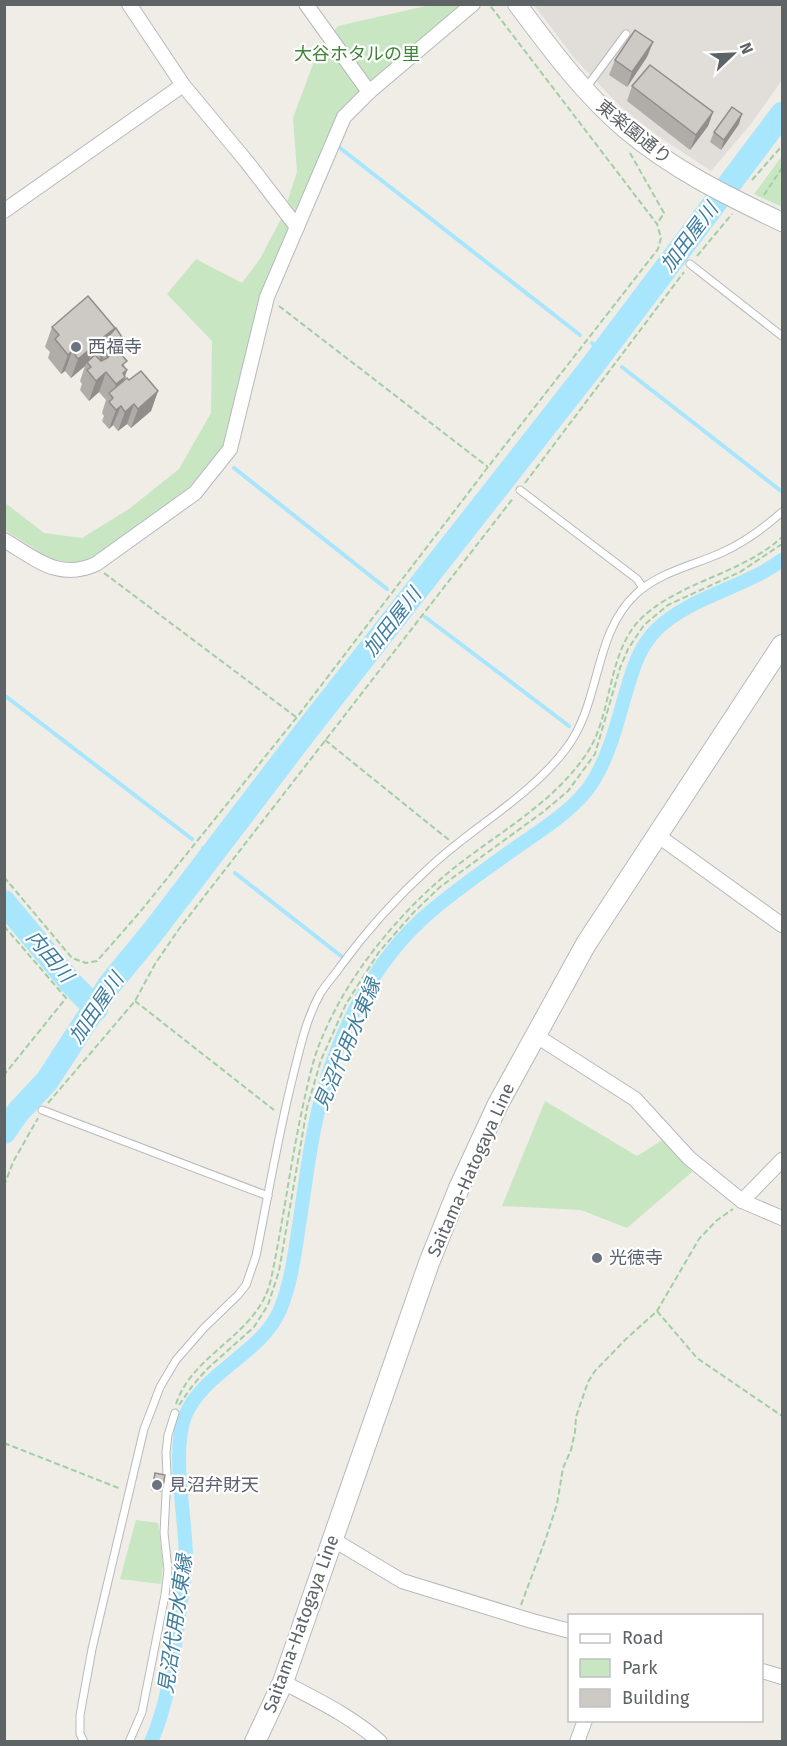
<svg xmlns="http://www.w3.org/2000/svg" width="787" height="1746" font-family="'Fira Sans','Noto Sans JP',sans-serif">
	<rect width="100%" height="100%" fill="#f0ece6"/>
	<polygon fill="#e1deda" points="534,5 782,5 782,80 751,124 711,171 658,136 621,107 575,59"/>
	<g fill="#c9e6c3">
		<polygon points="430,5 462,5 339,113 299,204 226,443 180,498 98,554 77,565 60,565 5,530 4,502 44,533 82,538 129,509 179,469 211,413 212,341 167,294 196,259 242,283 260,259 283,215 297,172 293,118 319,48 338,26"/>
		<polygon points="782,156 782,207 754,194"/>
		<polygon points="545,1101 637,1156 664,1139 692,1172 627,1228 581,1210 502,1206"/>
		<polygon points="136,1520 158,1523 163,1565 161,1584 120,1579"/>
	</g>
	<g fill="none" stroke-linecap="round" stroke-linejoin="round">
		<g stroke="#a8e6fd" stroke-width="4">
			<polyline points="340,148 580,335"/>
			<polyline points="592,343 611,358"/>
			<polyline points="622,367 781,491"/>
			<polyline points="234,468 387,589"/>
			<polyline points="398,597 414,609"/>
			<polyline points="425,617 569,726"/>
			<polyline points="4,695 192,839"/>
			<polyline points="203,848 219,861"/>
			<polyline points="235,873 341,956"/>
		</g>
		<path stroke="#a8e6fd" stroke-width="14" d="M 151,1742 C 169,1701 173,1659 179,1616 C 181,1597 186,1578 186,1559 C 186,1519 171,1452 185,1416 C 203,1372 261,1354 280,1310 C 292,1281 295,1250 300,1219 C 308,1165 314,1110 334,1058 C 353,1007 381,957 421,920 C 448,895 478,875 507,854 C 534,834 570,814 590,786 C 607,761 616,728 624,699 C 632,673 637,649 657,629 C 692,596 744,588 782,560"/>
		<g stroke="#a8e6fd" stroke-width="24">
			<polyline points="4,902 70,982 96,1009"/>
			<polyline points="4,1132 18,1112 47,1081 110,984 152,933 306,731 590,369 782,114"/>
		</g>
		<defs>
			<g id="service">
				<polyline points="586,88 626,34"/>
				<polyline points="690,264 782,336"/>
				<polyline points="520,490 637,579 643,588"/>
				<polyline points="42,1110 268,1196"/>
				<path d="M 84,1742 L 80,1734 L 80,1715 L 92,1649 L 144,1429 L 154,1403 L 160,1387 L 176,1360 L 204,1328 L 238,1295 L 246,1285 L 256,1256 C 268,1196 278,1136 293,1076 C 300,1048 306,1019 320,994 C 326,984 334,976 340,967 C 367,930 397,897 431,866 C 474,826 528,798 565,750 C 602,703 592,635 636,594 C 659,572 695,565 723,552 C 745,542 764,528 782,512"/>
				<polyline points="129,1742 142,1712 165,1595 168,1570 164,1533 167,1475 166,1452 168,1435 175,1413"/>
			</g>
			<g id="minor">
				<polyline points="129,4 183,85 247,162 297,227"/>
				<polyline points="306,4 369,92"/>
				<polyline points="4,211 183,85"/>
				<path d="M 4,540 C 36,559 59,581 96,564 L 195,493 L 230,449 L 267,297 L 344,117 L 369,92 L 473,4"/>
				<polyline points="657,835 782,925"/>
				<polyline points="535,1035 635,1099 689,1158 742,1201 782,1218"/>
				<polyline points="742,1201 782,1160"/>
				<polyline points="332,1539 402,1581 532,1621 570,1631"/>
				<polyline points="762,1671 782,1677"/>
				<path d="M 283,1682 C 317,1700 351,1716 380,1742"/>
				<polyline points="577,1742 585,1720"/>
			</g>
			<path id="tertiary" d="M 517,4 C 550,48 583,93 625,129 C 672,169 727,196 782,222"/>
			<polyline id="secondary" points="255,1742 283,1682 429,1263 459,1188 498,1104 586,944 782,645"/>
		</defs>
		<use href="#service" stroke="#b6b9bc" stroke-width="9"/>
		<use href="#minor" stroke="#b6b9bc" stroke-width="16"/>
		<use href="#tertiary" stroke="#b6b9bc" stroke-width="20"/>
		<use href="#secondary" stroke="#b5babd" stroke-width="22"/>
		<g stroke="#a1cfa5" stroke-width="2" stroke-dasharray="6 3" stroke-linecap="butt">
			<polyline points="630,153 664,213 657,224"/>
			<polyline points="752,180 782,146"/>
			<polyline points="764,195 782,168"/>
			<polyline points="697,256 732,214"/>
			<polyline points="279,306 488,467"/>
			<polyline points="525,483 684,272"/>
			<polyline points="104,573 296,717"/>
			<polyline points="325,740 449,840"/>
			<polyline points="4,877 72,958 86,963 97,961 140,912 297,717 488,467 658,249 661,238 657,224 489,4"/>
			<polyline points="4,926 66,998 4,1075"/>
			<polyline points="135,1001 274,1110"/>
			<polyline points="48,1103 135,1001 155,964 179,929 514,497"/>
			<polyline points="4,1186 13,1162 38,1118"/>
			<polyline points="657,1311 697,1358 782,1416"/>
			<path d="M 176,1404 C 193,1352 259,1335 271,1279 C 283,1223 290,1166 302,1110 C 307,1088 311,1066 319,1045 C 344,981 391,922 443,877 C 491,836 551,807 587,753 C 614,713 606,647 646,614 C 686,580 743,573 782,537"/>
			<polyline points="179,1405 193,1385 207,1369 254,1327 268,1305 279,1271 307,1108 321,1060 346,1004 379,952 413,913 440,887 543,812 568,791 595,754 620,668 628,649 644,625 668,605 740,572 782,544"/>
			<polyline points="4,1443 121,1489"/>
			<polyline points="521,1605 546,1538 557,1504 563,1468 571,1450 575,1432 576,1417 588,1382 595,1371 625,1340 657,1311 699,1239 716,1221 733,1209"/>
		</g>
		<use href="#service" stroke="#fff" stroke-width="7"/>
		<use href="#minor" stroke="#fff" stroke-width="14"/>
		<use href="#tertiary" stroke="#fff" stroke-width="18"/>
		<use href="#secondary" stroke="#fff" stroke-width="20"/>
	</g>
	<g fill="#b0ada9">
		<polygon points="653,42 647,57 627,87 609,75 615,60"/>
		<polygon points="632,86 713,112 708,126 690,150 627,101"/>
		<polygon points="739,124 721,150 710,142 714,132"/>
		<polygon points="52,327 114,331 125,368 127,370 124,381 129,380 158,391 151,411 131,428 127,424 118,431 113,425 109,429 102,421 104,416 102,413 106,400 99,392 89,401 80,390 82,384 80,381 85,366 71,378 65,371 61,374 48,358 50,352 45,347"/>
		<polygon points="155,1473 163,1487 161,1492 151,1490"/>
	</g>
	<g fill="#908d8a">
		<polygon points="653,42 647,57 627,87 632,72"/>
		<polygon points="713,112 708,126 690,150 696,135"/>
		<polygon points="742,114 739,124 721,150 724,140"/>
		<polygon points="115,328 108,347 100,340"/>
		<polygon points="125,342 118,361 100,375 107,355"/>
		<polygon points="95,345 88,363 87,362 85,366 71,378 78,359"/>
		<polygon points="72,351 65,371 61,374 68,355"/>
		<polygon points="105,353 98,372 94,375 101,356"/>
		<polygon points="127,370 124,378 125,377 118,396 112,397 116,384 123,373"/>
		<polygon points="106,372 99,392 89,401 96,381"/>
		<polygon points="158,391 151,411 131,428 138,409"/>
		<polygon points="134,404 127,424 118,431 125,412"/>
		<polygon points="121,406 113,425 109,429 116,410"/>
	</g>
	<g fill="#cdc9c5" stroke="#908d8a" stroke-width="1.5">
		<polygon points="635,30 653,42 632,72 615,60"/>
		<polygon points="650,65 713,112 696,135 632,86"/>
		<polygon points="732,107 742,114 724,140 714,132"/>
		<polygon points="88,296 115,328 100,340 102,343 116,328 125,342 107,355 105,353 101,356 95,345 78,359 72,351 68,355 55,339 59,335 52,327"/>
		<polygon points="117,350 127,361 122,365 127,370 123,373 125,377 116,384 106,372 96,381 87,370 91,367 87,362 95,355 101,361 107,358"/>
		<polygon points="141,371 158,391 138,409 134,404 125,412 121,406 116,410 109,402 113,398 109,393 127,378 129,380"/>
		<polygon points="155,1473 165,1475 163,1487 153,1485"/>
	</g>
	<g fill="#6b7280" stroke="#fff" stroke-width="2">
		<circle cx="76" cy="347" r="6"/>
		<circle cx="597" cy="1258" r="6"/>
		<circle cx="157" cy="1485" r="6"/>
	</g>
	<g text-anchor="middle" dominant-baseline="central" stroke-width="4.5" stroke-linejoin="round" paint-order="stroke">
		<g font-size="18" fill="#408437" stroke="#fff">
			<text x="357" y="54">大谷ホタルの里</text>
		</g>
		<g font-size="18" fill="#5e6366" stroke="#fff">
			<text transform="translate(634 132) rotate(39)">東楽園通り</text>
			<text transform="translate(471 1170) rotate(-66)">Saitama-Hatogaya Line</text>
			<text transform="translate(301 1624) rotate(-70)">Saitama-Hatogaya Line</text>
		</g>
		<g font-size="18" fill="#5b616d" stroke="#fff" text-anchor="start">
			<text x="88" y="347">西福寺</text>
			<text x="609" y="1258">光徳寺</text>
			<text x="169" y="1485">見沼弁財天</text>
		</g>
		<g font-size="20" font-style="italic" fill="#3f7d9f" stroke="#fff">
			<text transform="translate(689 237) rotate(-53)">加田屋川</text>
			<text transform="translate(392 622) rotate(-52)">加田屋川</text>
			<text transform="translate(50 956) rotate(50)">内田川</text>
			<text transform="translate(96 1008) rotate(-56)">加田屋川</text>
			<text transform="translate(347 1044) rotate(-67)">見沼代用水東縁</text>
			<text transform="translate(175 1624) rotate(-82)">見沼代用水東縁</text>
		</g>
	</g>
	<rect width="787" height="1746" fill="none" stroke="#5e6366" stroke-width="12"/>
	<rect x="568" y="1614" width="195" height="108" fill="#ffffff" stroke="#bfc1c2" stroke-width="1.5"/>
	<rect x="580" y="1634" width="30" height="9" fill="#ffffff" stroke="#bfc1c2" stroke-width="1.5"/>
	<text x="622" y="1644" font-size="18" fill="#5e6366">Road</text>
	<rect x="580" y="1659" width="30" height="18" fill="#c9e6c3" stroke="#bfc1c2" stroke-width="1.5"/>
	<text x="622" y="1674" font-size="18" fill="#5e6366">Park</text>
	<rect x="580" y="1689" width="30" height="18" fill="#cdc9c5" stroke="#bfc1c2" stroke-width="1.5"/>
	<text x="622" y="1704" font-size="18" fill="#5e6366">Building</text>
	<g transform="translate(733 54) rotate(67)" stroke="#ffffff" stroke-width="4.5" paint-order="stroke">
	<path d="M0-4.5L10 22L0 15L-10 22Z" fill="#5e6366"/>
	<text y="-9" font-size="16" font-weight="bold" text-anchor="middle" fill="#5e6366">N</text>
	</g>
</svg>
